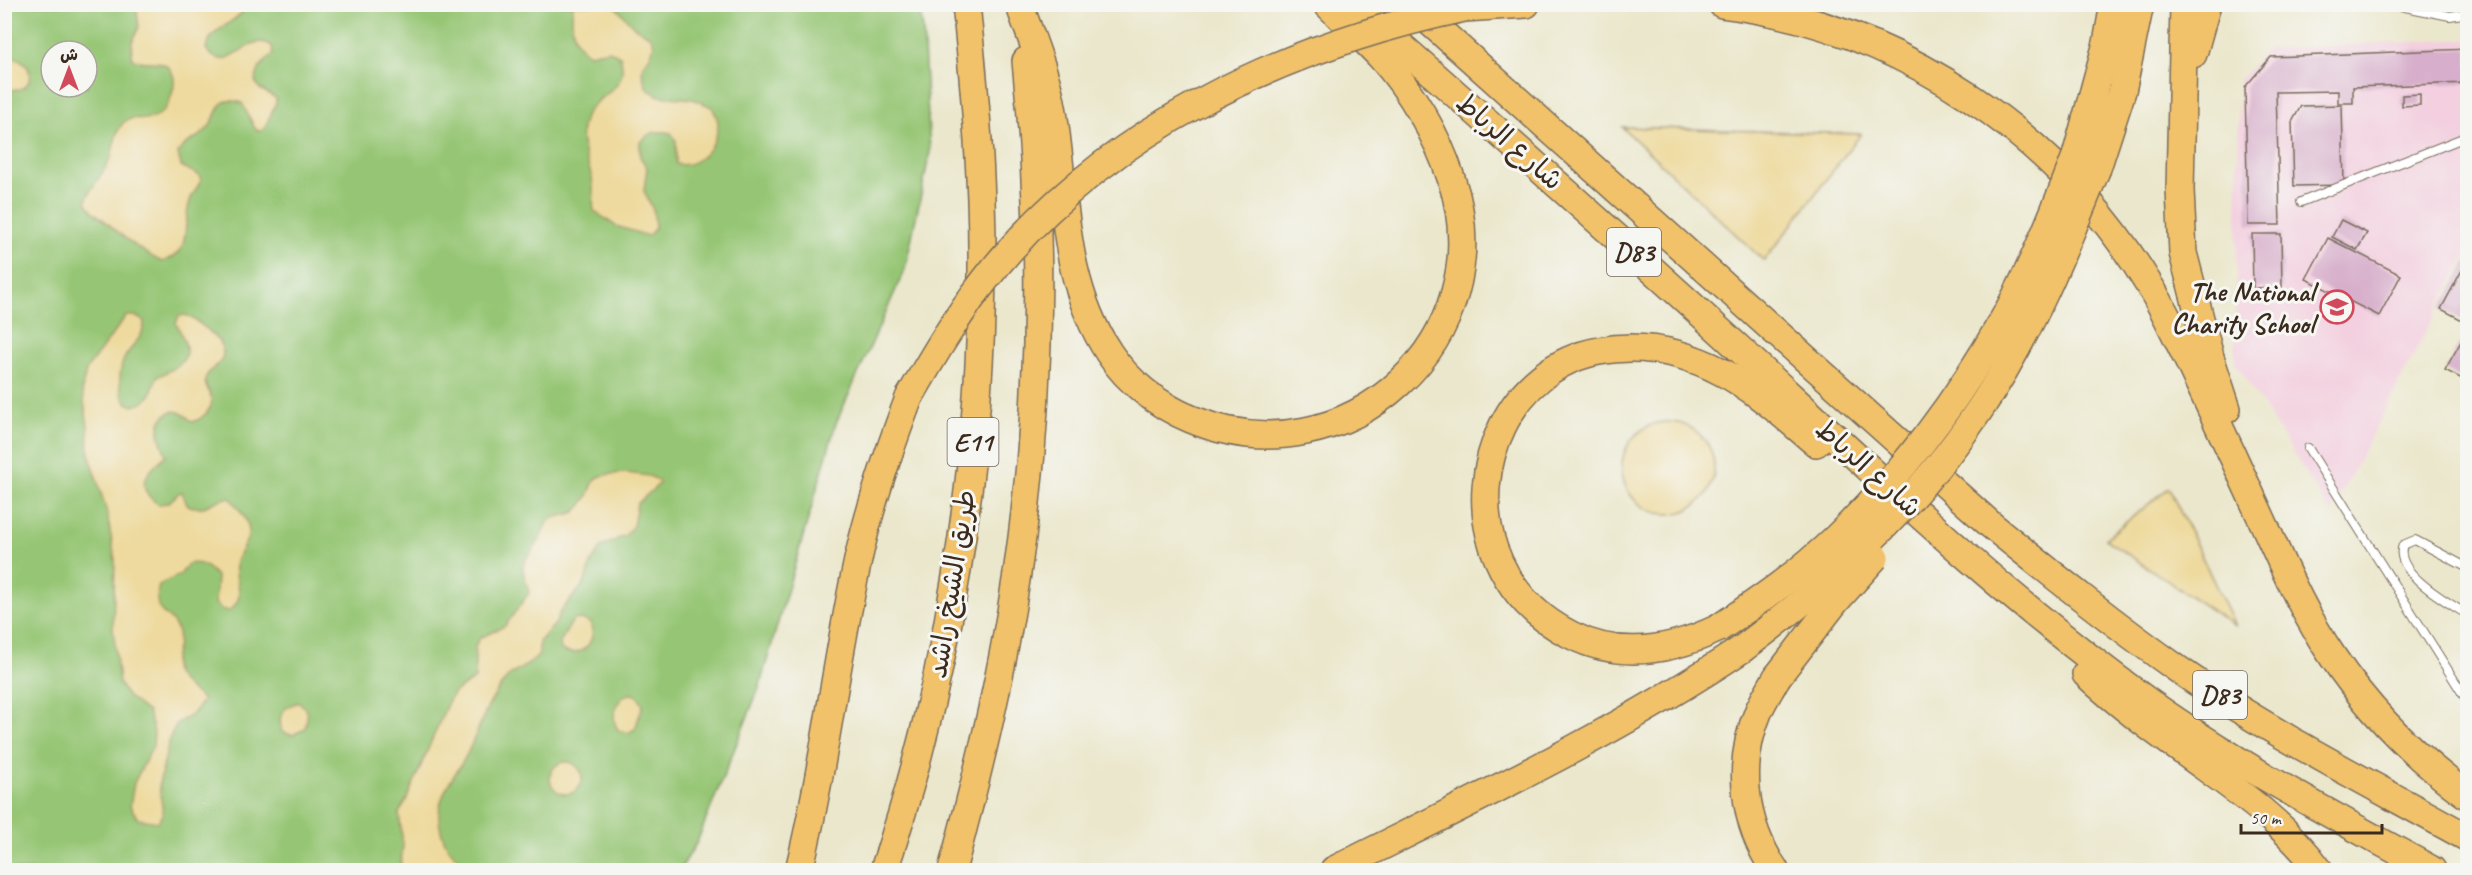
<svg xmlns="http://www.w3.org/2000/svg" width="2472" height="875" font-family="Caveat,'Playpen Sans Arabic',sans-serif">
	<rect width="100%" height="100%" fill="#f6f6f2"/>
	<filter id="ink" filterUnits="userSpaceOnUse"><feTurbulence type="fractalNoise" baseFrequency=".0167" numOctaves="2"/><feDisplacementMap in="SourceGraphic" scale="12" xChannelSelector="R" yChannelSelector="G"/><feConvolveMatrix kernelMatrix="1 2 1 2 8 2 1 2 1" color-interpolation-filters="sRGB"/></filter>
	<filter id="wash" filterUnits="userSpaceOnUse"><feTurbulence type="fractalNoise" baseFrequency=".008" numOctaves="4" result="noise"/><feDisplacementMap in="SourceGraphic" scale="24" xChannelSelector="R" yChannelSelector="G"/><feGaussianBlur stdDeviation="1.35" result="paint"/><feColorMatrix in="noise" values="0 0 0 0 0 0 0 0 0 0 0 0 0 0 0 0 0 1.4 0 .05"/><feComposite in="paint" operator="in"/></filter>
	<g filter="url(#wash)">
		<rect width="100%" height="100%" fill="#ebe7cc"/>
		<polygon fill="#f3cfdf" points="2467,39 2467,253 2331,513 2235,362 2239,80 2268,49"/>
		<path fill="#96c675" stroke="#68784a" stroke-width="1.5" fill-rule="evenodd" d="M 5,5 L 919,5 L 923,30 L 930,152 L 905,269 L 836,423 L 759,688 L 697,842 L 680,870 L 5,870 ZM 51,51 L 87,51 L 87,87 L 51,87 Z"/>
		<g fill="#eeda9e" stroke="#94825e" stroke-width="1.5">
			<path d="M 136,5 L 248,5 C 237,24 209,28 206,49 C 222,72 238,49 252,44 C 257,42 262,42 267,43 L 272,46 L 273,54 L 260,67 L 255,81 L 260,89 L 276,98 L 276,103 L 264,129 L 261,131 L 256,130 L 242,103 C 214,94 220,114 208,128 C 200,139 185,140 178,153 L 181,166 L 199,175 L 201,180 C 198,187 192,194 190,201 C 181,228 194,252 162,262 C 142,252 128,241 112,227 C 102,217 92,214 86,201 C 91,184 105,173 111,157 C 114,146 115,131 124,122 C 132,114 145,122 155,117 C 169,111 180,82 170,69 C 159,56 146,67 132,58 L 132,42 L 139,27 Z"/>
			<path d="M 573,5 L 614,5 L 633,26 L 651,37 L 654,45 L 650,56 L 643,65 L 642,74 L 647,89 L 659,96 L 693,99 L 712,107 C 715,113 719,120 718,126 C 716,147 697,169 676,164 L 676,141 L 671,133 C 657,130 649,132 640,142 L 640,157 L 647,167 L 644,191 L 654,212 L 655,228 L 648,236 L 616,226 L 594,211 C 592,200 594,189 592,179 C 588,158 576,142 584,120 C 593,92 632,93 620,56 L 609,50 L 589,54 C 571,43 571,24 573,5 Z"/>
			<path d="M 5,58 C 37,53 39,99 5,88 Z"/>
			<polygon points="1622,127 1861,134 1764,261"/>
			<path d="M 186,315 C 199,322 235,345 219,363 C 214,369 205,373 205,381 C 205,386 208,389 210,394 C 216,407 204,418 193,422 C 189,419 185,415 181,413 C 169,407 158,420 159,431 C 159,439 163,447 166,455 C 149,472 131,485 158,504 L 168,503 L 180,492 L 182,492 L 187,505 C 208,513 212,498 230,498 C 236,505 245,516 248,525 C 252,542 238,549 236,564 C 233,583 249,595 229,611 L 221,609 L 215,603 L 217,577 C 208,567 202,561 188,564 L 180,575 L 159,585 C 151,620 171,608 178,633 C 181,648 169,660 176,674 C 181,684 195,692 203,700 L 193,714 L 177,723 L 170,737 L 159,784 L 163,814 L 158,822 L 138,819 L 130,806 L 134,783 L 153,746 L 154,732 L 148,712 L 127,696 L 119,683 L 113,627 L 115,560 L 107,513 L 89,453 L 88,426 L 82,389 L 86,370 L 126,316 L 135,316 L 144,321 C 144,339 133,343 125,357 C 119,368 118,388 124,399 C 130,410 145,405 150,395 C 153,390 154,383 157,377 C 188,362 194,356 176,323 L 179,316 Z"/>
			<circle cx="1668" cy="468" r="46"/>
			<path d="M 627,473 L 649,476 L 658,480 L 659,484 L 637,504 L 633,526 L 626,535 L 601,547 L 592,561 L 584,584 L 560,612 L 556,623 L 539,642 L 539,655 C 530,666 515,669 506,679 C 486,704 481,724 468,752 C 461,767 449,780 443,796 C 434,819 441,847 462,862 C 467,866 476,868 483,870 L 400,870 L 403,846 L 399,813 L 406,801 L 448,702 L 454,692 L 475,679 L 475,646 L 480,638 L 505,626 L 529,593 C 528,585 522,574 523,566 C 525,557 533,550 538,543 C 543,535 543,524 551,519 C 559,514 570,517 577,510 C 603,485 578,474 627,473 Z"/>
			<polygon points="2169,488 2235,626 2105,539"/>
			<path d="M 581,619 L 591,623 C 598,642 580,660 561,650 L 560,642 L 573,620 Z"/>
			<path d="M 633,694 L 638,697 L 643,705 L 635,729 L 628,733 L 618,730 C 610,717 615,704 625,695 Z"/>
			<path d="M 299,702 C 309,710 308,717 305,729 L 292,735 L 282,732 C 277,715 282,707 299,702 Z"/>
			<circle cx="566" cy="778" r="16"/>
		</g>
		<g id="blocks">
			<g fill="#d7aecb">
				<polygon points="2468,49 2468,83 2353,87 2353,103 2338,103 2338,91 2276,92 2280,225 2248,225 2245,87 2271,57"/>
				<polygon points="2420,94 2420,105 2402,106 2402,95"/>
				<polygon points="2342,105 2344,185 2294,186 2292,122 2301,106"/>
				<polygon points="2341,220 2367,233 2357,250 2332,237"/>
				<polygon points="2252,234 2281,234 2282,287 2253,288"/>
				<polygon points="2328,238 2401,275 2379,316 2306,279"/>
				<polygon points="2468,259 2468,323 2441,309"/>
				<polygon points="2463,338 2468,341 2468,382 2445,370"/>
			</g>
		</g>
	</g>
	<g filter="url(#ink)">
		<use href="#blocks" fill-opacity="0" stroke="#796c5b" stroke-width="1.5"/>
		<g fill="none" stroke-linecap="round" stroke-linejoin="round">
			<defs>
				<g id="lane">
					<polyline points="2390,4 2450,16 2468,13"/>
					<polyline points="2301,202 2468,136"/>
					<polyline points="2308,448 2468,702"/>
					<path d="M 2468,568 L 2415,540 L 2403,545 C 2392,572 2449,603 2468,615"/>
				</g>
				<g id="highway">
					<path d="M 1353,4 C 1485,119 1615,235 1744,353 C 1875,474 2004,598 2150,703 C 2239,766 2336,817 2432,870"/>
					<path d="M 1410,4 L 1991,525 C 2053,575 2114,624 2179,670 C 2270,733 2371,784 2468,838"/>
					<path d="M 1722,4 C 1901,26 2059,134 2151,288 C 2166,312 2177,339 2190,364 C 2217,421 2243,478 2269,535 C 2288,577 2307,619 2333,657 C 2369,711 2416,758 2468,796"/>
					<polyline points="2184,4 2180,190 2183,253 2210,357 2227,409"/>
					<polyline points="1464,8 1526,4"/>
					<path d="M 1021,9 C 1033,43 1047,76 1053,112 C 1066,194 1061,280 1109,353 C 1128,382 1159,406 1191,419 C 1346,484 1505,338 1451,178 C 1437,135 1411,90 1380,56 C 1363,38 1345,22 1327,4"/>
					<polyline points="2193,54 2207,4"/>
					<polyline points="2076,156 2107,43 2114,4"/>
					<polyline points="2097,168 2122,91 2140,4"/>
					<path d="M 1719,628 C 1671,651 1620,660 1571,635 C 1535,617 1508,588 1494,549 C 1466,469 1510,367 1599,351 C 1642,343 1684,352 1722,372 C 1757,390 1786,418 1816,443"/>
					<path d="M 2086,674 C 2121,707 2160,735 2199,763 C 2243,795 2287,826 2319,870"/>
					<path d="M 799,870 C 825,765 836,657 860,551 C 872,499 890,448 909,398"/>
					<path d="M 884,870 C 948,678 980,474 982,272 C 983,182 975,93 966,4"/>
					<path d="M 952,870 C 972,796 991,721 1005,645 C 1041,454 1046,255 1026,61"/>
					<path d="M 1334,870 C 1472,801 1613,735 1742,649"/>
					<path d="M 1775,870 C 1743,824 1736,763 1759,710 C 1764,699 1771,688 1777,677"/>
				</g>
			</defs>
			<use href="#lane" stroke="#796c5b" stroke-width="10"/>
			<use href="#highway" stroke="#796c5b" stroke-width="30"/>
			<use href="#lane" stroke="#fff" stroke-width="8"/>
			<use href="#highway" stroke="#f2c26a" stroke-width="27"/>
			<defs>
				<g id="highway-bridge">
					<path d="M 909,398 C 932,358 956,317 985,280 C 1102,130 1282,47 1464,8"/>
					<path d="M 1719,628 C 1760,600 1801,572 1837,537 C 1901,475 1958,399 2002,322 C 2032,269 2054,212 2076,156"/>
					<path d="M 1742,649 C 1831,583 1916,505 1978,412 C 2029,337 2063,253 2097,168"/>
					<polyline points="1777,677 1835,602 1875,557"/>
				</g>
			</defs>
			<use href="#highway-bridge" stroke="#796c5b" stroke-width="30" stroke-linecap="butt"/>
			<use href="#highway-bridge" stroke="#f2c26a" stroke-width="27"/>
		</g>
	</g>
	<defs>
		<symbol id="school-ring" viewBox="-11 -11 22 22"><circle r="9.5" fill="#f6f6f2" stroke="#d1495b" stroke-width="1.5"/><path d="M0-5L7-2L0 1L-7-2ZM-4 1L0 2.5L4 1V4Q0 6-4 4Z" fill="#d1495b"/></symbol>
	</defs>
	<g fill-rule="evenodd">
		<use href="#school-ring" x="2318" y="288" width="38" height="38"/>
	</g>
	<g text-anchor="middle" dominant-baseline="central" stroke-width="6" stroke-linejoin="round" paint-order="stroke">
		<g fill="#f6f6f2" stroke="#73675e" stroke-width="1.5">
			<rect x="1607" y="228" width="54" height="48" rx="4.5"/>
			<rect x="947.5" y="418" width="51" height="48" rx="4.5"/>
			<rect x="2193" y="671" width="54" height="48" rx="4.5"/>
		</g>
		<g font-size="27" font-weight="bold" fill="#3b2a1e">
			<text x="1634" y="252">D83</text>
			<text x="973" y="442">E11</text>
			<text x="2220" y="695">D83</text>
		</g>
		<g font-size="28" fill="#3b2a1e" stroke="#f6f6f2">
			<text transform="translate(1510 141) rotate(41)">شارع الرباط</text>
			<text transform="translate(1869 468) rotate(42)">شارع الرباط</text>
			<text transform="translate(951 584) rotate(-81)">طريق الشيخ راشد</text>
		</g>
		<g font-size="28" font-weight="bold" fill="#3b2a1e" stroke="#f6f6f2" text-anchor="end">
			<text x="2314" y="291">The National<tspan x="2314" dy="32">Charity School</tspan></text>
		</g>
	</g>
	<rect width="2472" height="875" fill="none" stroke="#f6f6f2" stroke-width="24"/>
	<g transform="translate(69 69)"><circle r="28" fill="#f6f6f2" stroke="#aba49d" stroke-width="1.5"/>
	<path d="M0-4.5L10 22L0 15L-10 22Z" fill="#d1495b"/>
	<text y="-9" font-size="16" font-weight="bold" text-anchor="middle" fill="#3b2a1e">ش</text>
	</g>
	<path d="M2241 824v9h141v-9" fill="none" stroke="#3b2a1e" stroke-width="3"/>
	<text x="2250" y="824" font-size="18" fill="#3b2a1e" stroke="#f6f6f2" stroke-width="4.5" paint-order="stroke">50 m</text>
</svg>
